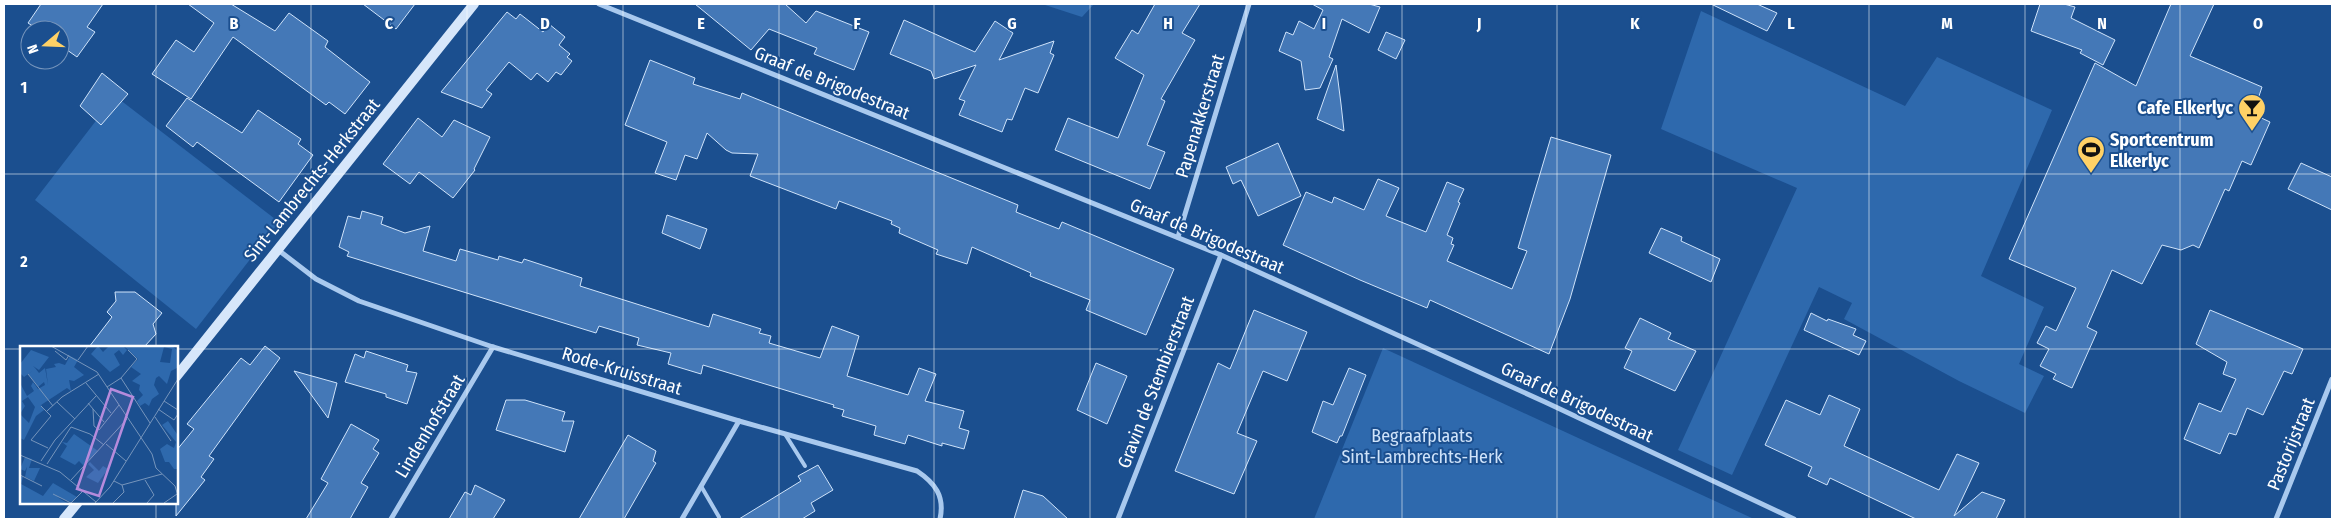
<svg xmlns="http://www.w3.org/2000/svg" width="2336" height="523" font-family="'Fira Sans Condensed',sans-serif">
	<rect width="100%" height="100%" fill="#1b4f8f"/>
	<g fill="#2e69ad">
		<polygon points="1042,4 1094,4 1082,17"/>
		<polygon points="1701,11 1905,106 1937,57 2052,110 1981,276 2044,307 2019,364 2044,376 2025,413 1959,381 1844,319 1852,303 1819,287 1732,475 1678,450 1797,188 1661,129"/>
		<polygon points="115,96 279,222 196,329 35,200"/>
		<polygon points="1383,348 1754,519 1314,519"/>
	</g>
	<g fill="#4478b7" stroke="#cfe3fa">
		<polygon points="41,4 103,4 87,27 95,32 77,57 60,45 60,30 39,30 28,23"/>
		<polygon points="188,4 231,4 275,31 289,13 328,41 325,47 370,82 345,114 329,102 326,105 233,37 191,99 152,74 176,40 194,52 214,23"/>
		<polygon points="363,4 415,4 396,29"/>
		<polygon points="695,4 785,4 806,23 816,11 869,32 854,70 814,54 817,48 769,29 751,50"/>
		<polygon points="1155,4 1200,4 1182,33 1195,40 1161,99 1165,101 1147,145 1165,152 1150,189 1055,150 1068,118 1118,138 1144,75 1115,58 1132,30 1138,34"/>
		<polygon points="1312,4 1369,4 1380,7 1369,33 1342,19 1329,57 1333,59 1320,88 1305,90 1301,61 1279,51 1286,32 1293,35 1299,21 1314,29 1323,10"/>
		<polygon points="1711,4 1757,4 1777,13 1767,31"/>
		<polygon points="2040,4 2064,4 2075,7 2071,18 2115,40 2103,65 2080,53 2082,50 2031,31"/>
		<polygon points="2171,4 2214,4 2190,56 2262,87 2257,102 2262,104 2257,116 2270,122 2251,165 2242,161 2229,191 2225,189 2199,248 2193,245 2181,250 2162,245 2142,284 2112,270 2087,327 2097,332 2072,388 2053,379 2056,374 2040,366 2049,349 2037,343 2046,326 2056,331 2076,288 2009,259 2095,63 2136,86"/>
		<polygon points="507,12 516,19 520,14 543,32 549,24 565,37 559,45 570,54 567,57 572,61 561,75 556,72 548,82 537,73 531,80 509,62 486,90 492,94 482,108 441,92"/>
		<polygon points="904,20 975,52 995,21 1013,33 999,60 1054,41 1050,53 1054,55 1038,93 1025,88 1012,120 1007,119 1002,132 959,115 965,101 959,99 976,65 934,79 931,71 890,54"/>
		<polygon points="1386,32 1405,40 1396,59 1378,50"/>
		<polygon points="650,60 695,78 693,84 740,99 742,93 1018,205 1016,212 1059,229 1062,222 1174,269 1146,335 1086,310 1090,300 1030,276 1031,273 972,247 967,264 936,254 938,250 899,233 900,228 891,224 892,221 839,201 836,209 750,176 758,154 732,153 726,150 707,133 697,159 685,155 676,180 655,173 667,142 625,125"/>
		<polygon points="1336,65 1341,104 1344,131 1317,119"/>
		<polygon points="102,73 128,94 101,125 80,106"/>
		<polygon points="187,98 242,133 258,110 301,139 298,144 313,155 279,202 197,142 193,147 166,126"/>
		<polygon points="418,118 442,137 454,120 490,137 474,169 475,170 453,198 419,172 410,184 383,164"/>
		<polygon points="1551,137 1611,155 1570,299 1549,354 1430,300 1427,308 1360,280 1283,245 1306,192 1332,203 1334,197 1364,210 1378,179 1399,188 1386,216 1426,232 1447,182 1464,189 1458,202 1460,203 1447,235 1453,238 1451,244 1454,245 1447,261 1512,289 1527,251 1518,248"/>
		<polygon points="1278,143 1301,196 1258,216 1241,180 1233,184 1226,167"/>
		<polygon points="2301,163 2332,177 2332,210 2288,189"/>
		<polygon points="362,211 383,217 381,224 405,233 430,226 423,251 456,261 460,249 498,260 499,256 522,263 524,259 582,278 580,286 709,327 713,314 761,329 759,333 771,336 769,343 820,358 832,326 859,336 847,376 908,395 919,368 936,374 925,401 964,411 959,428 969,431 964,449 942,443 942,446 908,435 905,444 874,435 876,426 842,416 844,410 833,407 834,405 703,365 701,374 668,364 671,353 637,345 639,338 599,326 596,333 347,256 349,252 339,247 348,216 360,219"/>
		<polygon points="667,215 707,229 700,249 662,233"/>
		<polygon points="1661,228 1682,237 1681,241 1720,259 1711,282 1649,253"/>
		<polygon points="115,292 135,292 162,313 153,324 156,334 144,347 89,347 112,317 107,312 116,301"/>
		<polygon points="1254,310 1307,332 1287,381 1263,371 1237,433 1257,441 1234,494 1175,471 1218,363 1230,369"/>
		<polygon points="2210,310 2303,349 2292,374 2284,371 2263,415 2247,408 2236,435 2229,433 2220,454 2184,439 2199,403 2221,412 2236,379 2223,374 2227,362 2196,344"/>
		<polygon points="1811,313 1827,321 1828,319 1856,329 1853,335 1866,341 1859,355 1804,330"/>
		<polygon points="1640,318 1671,333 1668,339 1696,351 1675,391 1624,368 1632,351 1625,348"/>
		<polygon points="265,346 280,358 209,456 214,459 201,477 205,480 176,516 176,451 194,429 187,424 241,358 250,365"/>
		<polygon points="366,351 408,365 406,371 417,373 407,404 386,397 386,394 345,382 355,354 364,358"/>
		<polygon points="1096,363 1127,376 1107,424 1077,410"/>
		<polygon points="1349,368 1366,375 1342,436 1340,436 1337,443 1312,432 1323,401 1333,405"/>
		<polygon points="294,371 337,383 328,418"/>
		<polygon points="1829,395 1860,409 1844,446 1939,490 1957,454 1979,463 1954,516 1982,492 2005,500 1996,519 1916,519 1830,478 1827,485 1808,476 1812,467 1765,445 1786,400 1820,415"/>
		<polygon points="506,400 525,400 565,412 562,421 574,421 565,452 496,430"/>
		<polygon points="351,424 379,440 373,449 379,453 361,483 368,487 350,519 306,519 328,483 321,479"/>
		<polygon points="628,435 656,451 653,461 656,463 624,519 579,519"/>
		<polygon points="818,465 833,490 811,503 815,511 802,519 739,519 801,481 798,476"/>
		<polygon points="475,485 505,500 493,519 449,519 465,492 471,495"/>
		<polygon points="1023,490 1043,496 1068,519 1014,519"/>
	</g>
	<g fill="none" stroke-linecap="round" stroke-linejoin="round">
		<g stroke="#a9c9ee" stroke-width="4">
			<polyline points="785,434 805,466"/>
			<polyline points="701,486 719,517"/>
		</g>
		<g stroke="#a9c9ee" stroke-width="5">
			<polyline points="599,4 1221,255 1545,402 1794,519"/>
			<polyline points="1178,237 1249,4"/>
			<path d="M 277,249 L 316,279 L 359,301 L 493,347 L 739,421 L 917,471 C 935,483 945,496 940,519"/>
			<polyline points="391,519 493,347"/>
			<polyline points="682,519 739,421"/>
			<polyline points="1118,519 1221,255"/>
			<polyline points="2276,519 2332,379"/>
		</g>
		<g stroke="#d6e6fa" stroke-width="10">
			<polyline points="176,377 474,4"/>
			<polyline points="64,519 78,502"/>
		</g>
	</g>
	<path fill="none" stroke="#fff" stroke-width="1" stroke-opacity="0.55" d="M 156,4 L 156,347M 311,4 L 311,519M 467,4 L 467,519M 623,4 L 623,519M 779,4 L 779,519M 934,4 L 934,519M 1090,4 L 1090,519M 1246,4 L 1246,519M 1402,4 L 1402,519M 1557,4 L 1557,519M 1713,4 L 1713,519M 1869,4 L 1869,519M 2025,4 L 2025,519M 2180,4 L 2180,519M 4,174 L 2332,174M 4,349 L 21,349M 176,349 L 2332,349M 156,502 L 156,519"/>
	<defs>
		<symbol id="bar-pin" viewBox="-11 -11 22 30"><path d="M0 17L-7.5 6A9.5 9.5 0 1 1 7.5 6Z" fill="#ffd166" stroke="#1b4f8f"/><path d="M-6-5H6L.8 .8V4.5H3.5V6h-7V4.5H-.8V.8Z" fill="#111"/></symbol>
		<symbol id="stadium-pin" viewBox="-11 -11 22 30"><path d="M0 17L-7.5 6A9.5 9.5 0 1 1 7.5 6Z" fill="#ffd166" stroke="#1b4f8f"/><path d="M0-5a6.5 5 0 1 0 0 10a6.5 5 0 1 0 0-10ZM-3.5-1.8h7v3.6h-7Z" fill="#111"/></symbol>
	</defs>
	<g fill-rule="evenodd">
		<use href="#bar-pin" x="2236" y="92" width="32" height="43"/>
		<use href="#stadium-pin" x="2075" y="134" width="32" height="43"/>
	</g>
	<g text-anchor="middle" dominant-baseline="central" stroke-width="4" stroke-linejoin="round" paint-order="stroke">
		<g font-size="18" fill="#fff" stroke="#1b4f8f">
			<text transform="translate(832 83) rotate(22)">Graaf de Brigodestraat</text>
			<text transform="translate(1200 116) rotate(-73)">Papenakkerstraat</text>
			<text transform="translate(312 180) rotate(-51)">Sint-Lambrechts-Herkstraat</text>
			<text transform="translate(1207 236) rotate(23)">Graaf de Brigodestraat</text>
			<text transform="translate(622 371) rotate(17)">Rode-Kruisstraat</text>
			<text transform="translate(1156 382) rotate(-69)">Gravin de Stembierstraat</text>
			<text transform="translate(1577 402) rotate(25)">Graaf de Brigodestraat</text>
			<text transform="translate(430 426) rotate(-59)">Lindenhofstraat</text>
			<text transform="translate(2291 444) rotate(-68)">Pastorijstraat</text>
		</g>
		<g font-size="18" font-weight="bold" fill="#fff" stroke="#1b4f8f" text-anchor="end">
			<text x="2233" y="108">Cafe Elkerlyc</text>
			<text x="2110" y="140" text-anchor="start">Sportcentrum<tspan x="2110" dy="21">Elkerlyc</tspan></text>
		</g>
		<g font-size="18" fill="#cfe3fa" stroke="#1b4f8f">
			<text x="1422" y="436">Begraafplaats<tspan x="1422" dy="21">Sint-Lambrechts-Herk</tspan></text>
		</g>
	</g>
	<g transform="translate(20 346)">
		<rect width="158" height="158" fill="#1b4f8f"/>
		<path d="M 78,0 L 83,6 L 89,0 L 103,0 L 107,4 L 103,9 L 99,4 L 94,8 L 100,19 L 90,26 L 71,8 ZM 104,0 L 152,0 L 157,4 L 157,22 L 151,25 L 147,38 L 139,30 L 136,32 L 134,39 L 139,48 L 132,53 L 129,60 L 125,57 L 120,60 L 117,55 L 123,49 L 119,44 L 120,39 L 112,35 L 121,28 L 111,21 L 118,13 ZM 144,1 L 152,3 L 150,17 L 140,16 ZM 11,4 L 29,11 L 19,24 L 13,20 L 15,22 L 19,27 L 25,22 L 28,39 L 26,23 L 36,21 L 34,18 L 39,17 L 45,19 L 50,10 L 58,14 L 54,21 L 64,29 L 54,35 L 49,34 L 51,45 L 47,42 L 21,59 L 24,64 L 16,70 L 4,94 L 0,92 L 0,37 L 7,50 L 14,45 L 11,40 L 13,36 L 18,43 L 25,39 L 24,36 L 18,41 L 8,28 L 15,23 L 4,31 L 0,27 L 0,18 ZM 8,51 L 15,61 L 9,77 L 0,68 L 5,60 L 2,55 ZM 148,75 L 157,88 L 157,123 L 154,123 L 149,116 L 145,116 L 140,103 L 147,98 L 154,102 L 156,96 L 142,79 ZM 54,88 L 78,105 L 64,120 L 59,115 L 55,119 L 40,111 L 47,100 L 42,96 L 47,97 ZM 5,111 L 12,113 L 9,122 L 20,122 L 14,135 L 5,131 L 7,121 L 5,125 L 0,123 ZM 70,116 L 79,125 L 83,120 L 88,123 L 78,137 L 66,131 L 74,124 L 68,118 ZM 0,130 L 3,131 L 1,138 L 23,150 L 33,137 L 57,151 L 52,156 L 37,151 L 47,157 L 0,157 Z" fill="#2e69ad" fill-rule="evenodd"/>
		<path fill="none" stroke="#7695bc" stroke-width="1" d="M 31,0 L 77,26 L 132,108 L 136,122 L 155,140 L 158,150M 35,5 L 46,14 L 49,9M 58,14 L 68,0M 8,28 L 33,60M 101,32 L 117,13 L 108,4M 66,37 L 91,67M 87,41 L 101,32 L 130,77M 144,55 L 158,64M 37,56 L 55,73M 68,57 L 84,76M 21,60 L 31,70 L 11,94 L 28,102M 73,63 L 74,80 L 79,84 L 99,59M 138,63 L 154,74 L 158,68M 27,65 L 42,51 L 79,28M 135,71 L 151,95M 51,81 L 70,88 L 84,99M 86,98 L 106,115M 0,109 L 40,126 L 76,156M 21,115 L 35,94 L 76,50M 27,118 L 51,81M 0,129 L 22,140M 51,134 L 107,73M 125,134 L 134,149 L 127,157M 94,135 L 102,139 L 142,128M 33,148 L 51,157 L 63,145M 75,157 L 90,141 L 158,33M 93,157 L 104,146 L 102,139M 144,157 L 157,148"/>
		<path fill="#b68bdc" fill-opacity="0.15" stroke="#b68bdc" stroke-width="2.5" d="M 91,43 L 113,51 L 79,150 L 57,143 Z"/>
		<rect width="158" height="158" fill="none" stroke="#fff" stroke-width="2.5"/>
	</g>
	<g font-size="16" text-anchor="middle" font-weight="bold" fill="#fff" stroke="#1b4f8f" stroke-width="4" stroke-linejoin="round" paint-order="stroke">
		<text x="234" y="29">B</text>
		<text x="389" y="29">C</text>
		<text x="545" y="29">D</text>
		<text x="701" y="29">E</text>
		<text x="857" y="29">F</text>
		<text x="1012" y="29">G</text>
		<text x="1168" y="29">H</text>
		<text x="1324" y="29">I</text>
		<text x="1479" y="29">J</text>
		<text x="1635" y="29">K</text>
		<text x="1791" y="29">L</text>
		<text x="1947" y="29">M</text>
		<text x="2102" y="29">N</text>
		<text x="2258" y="29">O</text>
		<text x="24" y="93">1</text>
		<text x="24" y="267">2</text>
	</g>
	<rect width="2336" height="523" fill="none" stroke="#ffffff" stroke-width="10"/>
	<g transform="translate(45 45) rotate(251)"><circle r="24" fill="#1b4f8f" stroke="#7695bc"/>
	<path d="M0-4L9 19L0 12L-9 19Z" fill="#ffd166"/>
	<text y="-8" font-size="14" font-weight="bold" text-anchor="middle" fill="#ffffff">N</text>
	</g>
</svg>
